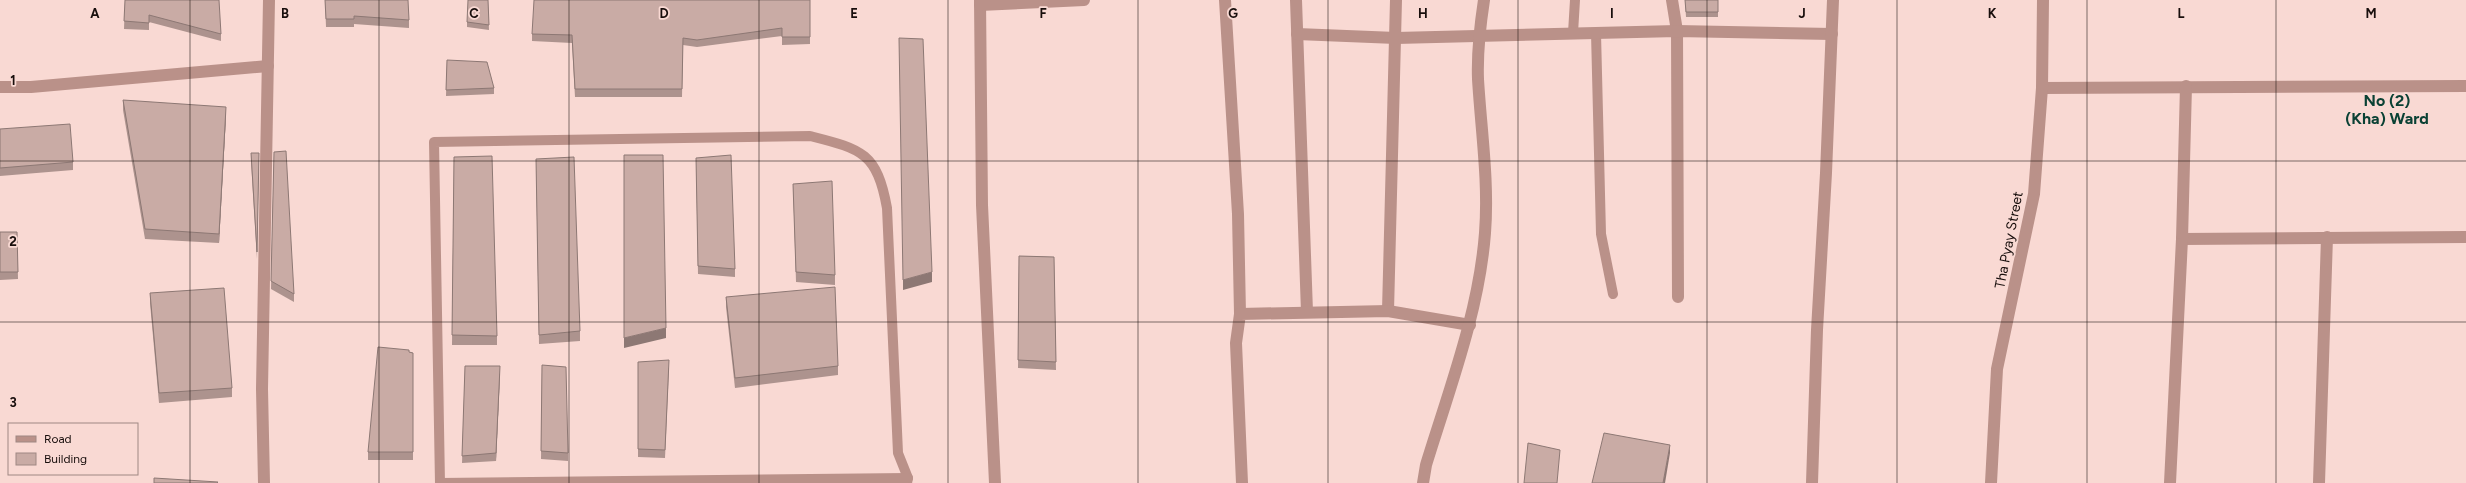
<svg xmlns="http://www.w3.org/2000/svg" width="2466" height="483" font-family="Figtree,sans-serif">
	<rect width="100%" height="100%" fill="#f9d9d3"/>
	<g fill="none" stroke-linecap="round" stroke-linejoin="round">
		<g stroke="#ba9189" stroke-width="10">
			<polyline points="1573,33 1575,0"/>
			<polyline points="1596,33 1601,234 1613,294"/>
			<path d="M 440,483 L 434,142 L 810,136 C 861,149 877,152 887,208 L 898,453 L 908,478 L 907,483"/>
			<polyline points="440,483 908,478"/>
		</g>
		<g stroke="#ba9189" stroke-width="12">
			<polyline points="980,0 982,205 995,483"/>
			<polyline points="1225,0 1238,214 1240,314"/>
			<polyline points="1296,0 1307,312"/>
			<polyline points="1672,0 1677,31 1678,297"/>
			<polyline points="980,5 1084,0"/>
			<polyline points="1297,34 1396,38 1677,31 1832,34"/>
			<polyline points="0,87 31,87 268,66"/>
			<polyline points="2042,88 2466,86"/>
			<polyline points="2182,239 2466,237"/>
			<polyline points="1388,311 1396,0"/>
			<polyline points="264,483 262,389 269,0"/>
			<polyline points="1242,483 1236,343 1240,314 1388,311 1470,325"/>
			<path d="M 1423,483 L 1426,465 C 1449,390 1479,312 1485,233 C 1489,182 1481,130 1478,79 C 1477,52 1480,26 1484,0"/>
			<polyline points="1812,483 1817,330 1826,173 1833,0"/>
			<polyline points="1991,483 1997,369 2034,194 2042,88 2043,0"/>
			<polyline points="2170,483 2182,239 2186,86"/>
			<polyline points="2319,483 2327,237"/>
		</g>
	</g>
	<g fill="#ad938e">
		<polygon points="125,0 221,34 221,41 149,22 149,30 124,29"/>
		<polygon points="325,0 409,20 409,28 354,24 354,27 326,27"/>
		<polygon points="488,0 489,30 467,27 467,22"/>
		<polygon points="810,0 810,44 782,45 782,36 697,47 683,45 682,97 575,97 572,43 532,41 532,34"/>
		<polygon points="1685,0 1718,0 1718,17 1686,17"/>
		<polygon points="447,60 494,88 494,94 446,96"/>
		<polygon points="123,100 226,116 219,243 145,239 123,110"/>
		<polygon points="0,129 73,162 73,170 0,176"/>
		<polygon points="274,152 294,294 294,302 271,289"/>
		<polygon points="251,153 259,153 257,259 251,161"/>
		<polygon points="454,157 497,336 497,345 452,345"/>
		<polygon points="696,158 735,269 735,277 698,274"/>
		<polygon points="536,159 580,331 580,341 539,344"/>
		<polygon points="793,184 835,275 835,285 796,282"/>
		<polygon points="0,232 17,232 18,279 0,280"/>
		<polygon points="1019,256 1054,257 1056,370 1018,368"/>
		<polygon points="150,293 232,388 232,397 159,403 150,303"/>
		<polygon points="726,297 838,366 838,375 735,388 726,307"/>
		<polygon points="409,352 413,353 413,460 368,460 368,452"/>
		<polygon points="638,362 669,368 665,458 638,457"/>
		<polygon points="542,365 568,453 568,461 541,459"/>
		<polygon points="465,366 500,374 496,461 462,463"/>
	</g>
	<g fill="#8d7874">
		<polygon points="226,107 226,116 219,243 219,234"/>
		<polygon points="932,272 932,282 903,290 903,280"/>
		<polygon points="666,328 666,338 624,348 624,338"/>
		<polygon points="500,366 500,374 496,461 496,453"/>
		<polygon points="1670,445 1670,453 1665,483 1663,483"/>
	</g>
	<g fill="#c9aba5" stroke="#8d7874">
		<polygon points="125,0 219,0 221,34 149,15 149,23 124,21"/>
		<polygon points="325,0 408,0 409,20 354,16 354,19 326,19"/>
		<polygon points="468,0 488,0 489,25 467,22"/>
		<polygon points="534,0 810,0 810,37 782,37 782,28 697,40 683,38 682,89 575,89 572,35 532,34"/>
		<polygon points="1685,0 1718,0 1718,12 1686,12"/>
		<polygon points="899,38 923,39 932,272 903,280"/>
		<polygon points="447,60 487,62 494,88 446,90"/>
		<polygon points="123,100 226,107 219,234 145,229"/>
		<polygon points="70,124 73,162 0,168 0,129"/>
		<polygon points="286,151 294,294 271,281 274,152"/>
		<polygon points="251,153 259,153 257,252"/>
		<polygon points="624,155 663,155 666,328 624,338"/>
		<polygon points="731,155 735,269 698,266 696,158"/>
		<polygon points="492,156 497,336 452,335 454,157"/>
		<polygon points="574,157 580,331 539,335 536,159"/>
		<polygon points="832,181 835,275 796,272 793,184"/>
		<polygon points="0,232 17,232 18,272 0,272"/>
		<polygon points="1019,256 1054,257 1056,362 1018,360"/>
		<polygon points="835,287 838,366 735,378 726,297"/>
		<polygon points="224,288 232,388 159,393 150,293"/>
		<polygon points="378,347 409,350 409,352 413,353 413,452 368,452"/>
		<polygon points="669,360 665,450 638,449 638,362"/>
		<polygon points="542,365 566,367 568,453 541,451"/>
		<polygon points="465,366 500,366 496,453 462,456"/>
		<polygon points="1604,433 1670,445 1663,483 1592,483"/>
		<polygon points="1528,443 1560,450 1557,483 1524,483"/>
		<polygon points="154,478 218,482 217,483 154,483"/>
	</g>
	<path fill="none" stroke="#180e0c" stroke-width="1" stroke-opacity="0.55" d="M 190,0 L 190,483M 379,0 L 379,483M 569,0 L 569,483M 759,0 L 759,483M 948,0 L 948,483M 1138,0 L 1138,483M 1328,0 L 1328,483M 1518,0 L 1518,483M 1707,0 L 1707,483M 1897,0 L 1897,483M 2087,0 L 2087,483M 2276,0 L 2276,483M 0,161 L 2466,161M 0,322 L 2466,322"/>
	<g text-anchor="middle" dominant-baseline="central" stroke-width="3.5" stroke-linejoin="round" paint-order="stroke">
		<g font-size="14" fill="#180e0c" stroke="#f9d9d3">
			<text transform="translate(2009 240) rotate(-79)">Tha Pyay Street</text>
		</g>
		<g font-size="16" font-weight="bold" fill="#0a4134" stroke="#f9d9d3">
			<text x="2387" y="100">No (2)<tspan x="2387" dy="18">(Kha) Ward</tspan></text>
		</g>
	</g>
	<g font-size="13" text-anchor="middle" font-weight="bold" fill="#180e0c" stroke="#f9d9d3" stroke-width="3.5" stroke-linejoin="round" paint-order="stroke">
		<text x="95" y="18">A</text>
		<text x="285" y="18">B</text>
		<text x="474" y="18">C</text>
		<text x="664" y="18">D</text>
		<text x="854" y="18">E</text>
		<text x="1043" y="18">F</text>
		<text x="1233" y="18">G</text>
		<text x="1423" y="18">H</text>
		<text x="1612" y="18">I</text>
		<text x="1802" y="18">J</text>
		<text x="1992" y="18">K</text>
		<text x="2181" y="18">L</text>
		<text x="2371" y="18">M</text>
		<text x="13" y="85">1</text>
		<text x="13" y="246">2</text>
		<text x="13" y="407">3</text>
	</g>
	<rect x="8" y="423" width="130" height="52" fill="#f9d9d3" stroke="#9f8883"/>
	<rect x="16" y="436" width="20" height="6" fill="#ba9189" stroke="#9f8883"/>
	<text x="44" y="443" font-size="12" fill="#180e0c">Road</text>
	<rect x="16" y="453" width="20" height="12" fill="#c9aba5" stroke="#9f8883"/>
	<text x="44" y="463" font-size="12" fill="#180e0c">Building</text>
</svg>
